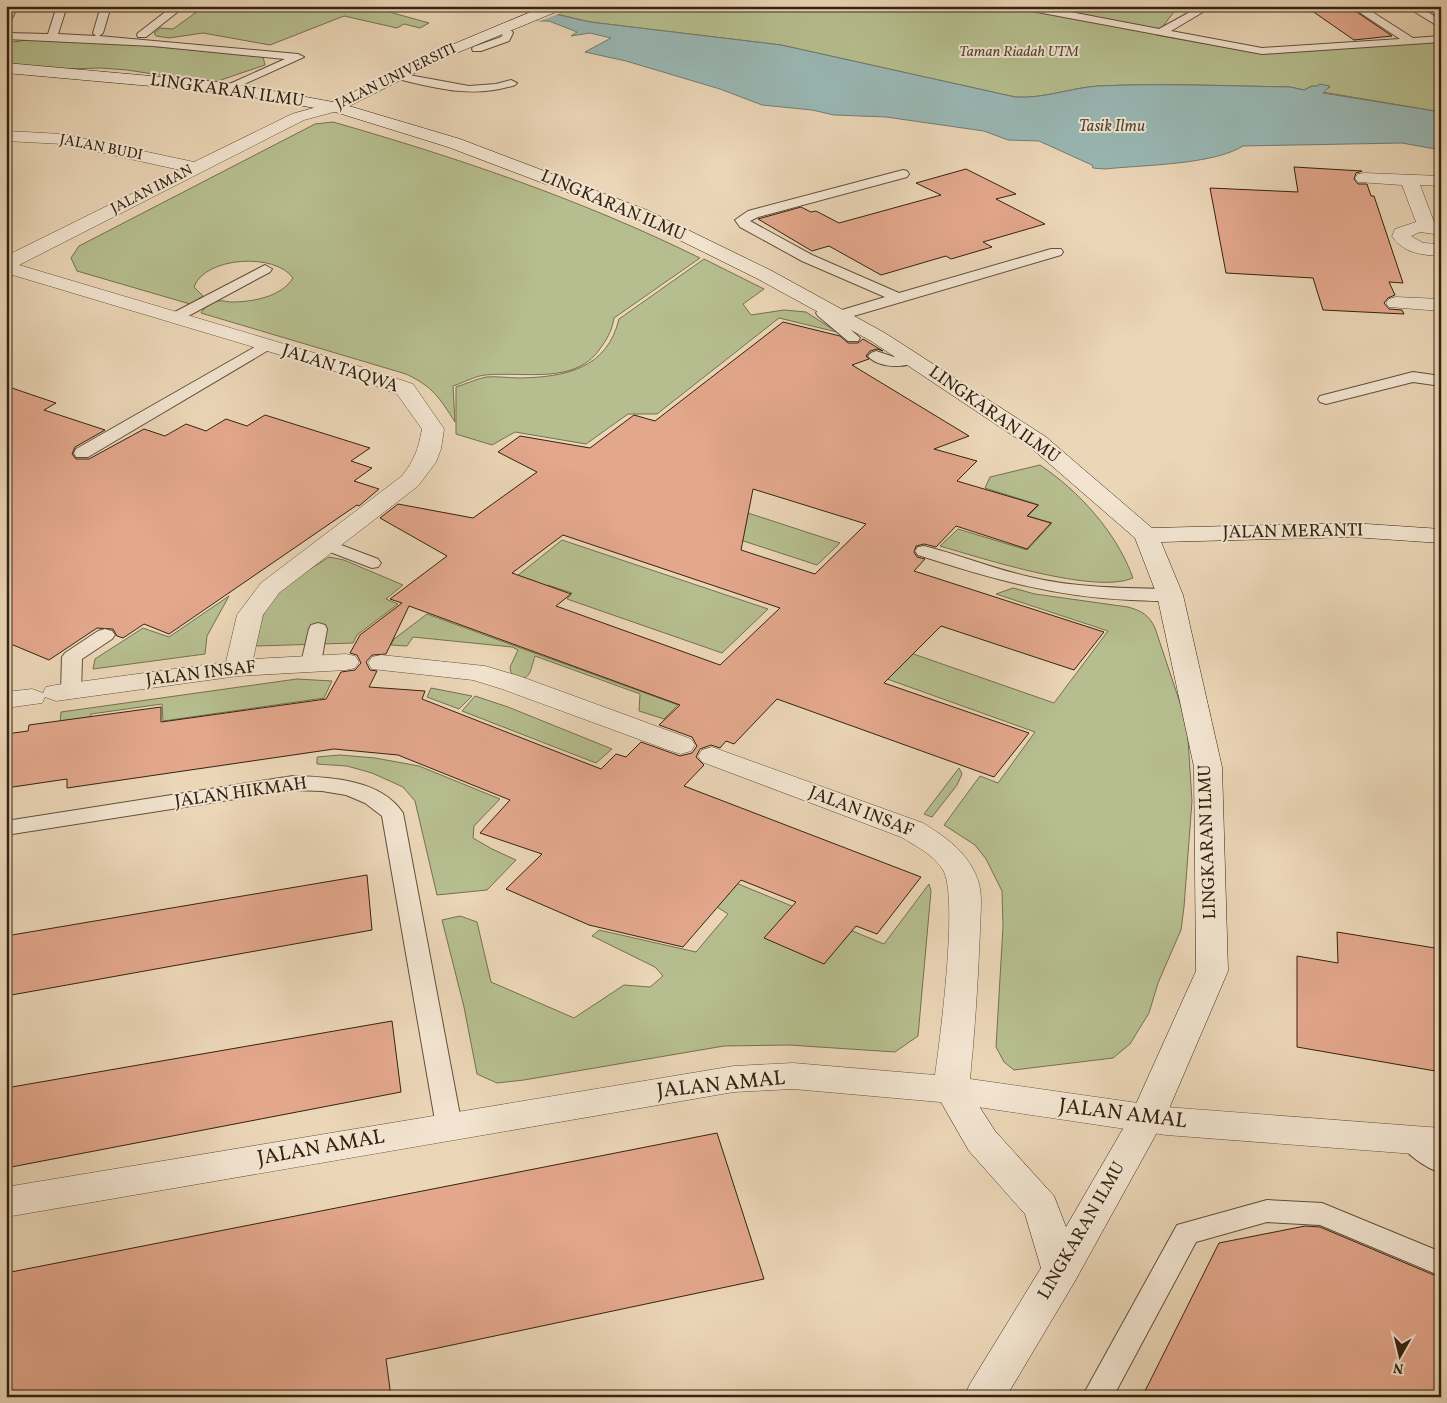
<svg xmlns="http://www.w3.org/2000/svg" width="1447" height="1403" font-family="Vollkorn,serif">
	<rect width="100%" height="100%" fill="#ebd6b7"/>
	<filter id="stains"><feTurbulence type="fractalNoise" baseFrequency=".004" numOctaves="4"/><feColorMatrix values="0 0 0 0 .2 0 0 0 0 .09 0 0 0 0 .02 0 0 0 .5 -.17"/></filter>
	<radialGradient id="worn" r=".72"><stop offset=".6" stop-color="#630" stop-opacity="0"/><stop offset="1" stop-color="#630" stop-opacity=".3"/></radialGradient>
	<g fill="#b6be8f" stroke="#757050">
		<polygon points="205,6 368,6 429,23 420,28 404,24 397,28 344,16 270,45 203,33 169,38 156,36 154,33 160,28 173,29"/>
		<path d="M 577,6 L 1015,6 L 1063,14 L 1081,6 L 1176,6 L 1178,7 L 1156,35 L 1263,54 L 1441,42 L 1441,112 L 1322,92 L 1330,87 L 1312,86 L 1304,90 L 1290,87 C 1227,86 1162,83 1098,86 C 1070,88 1043,99 1015,97 L 781,45 L 590,22 L 556,14 Z"/>
		<polygon points="34,39 129,44 263,57 265,65 212,83 127,70 101,68 64,69 6,64 6,43"/>
		<path d="M 333,122 C 459,158 582,200 700,258 L 614,318 C 612,329 609,336 602,346 C 577,386 526,371 485,375 C 475,376 463,383 453,386 L 455,422 C 439,397 433,387 406,374 L 201,313 C 203,308 213,301 219,301 C 223,300 227,302 231,302 C 253,302 281,297 293,278 C 275,252 204,257 194,287 L 203,296 L 190,304 L 77,271 L 71,258 L 79,246 L 315,124 Z"/>
		<path d="M 704,259 L 764,289 L 743,304 L 751,315 L 784,310 L 806,312 L 837,332 L 779,318 L 657,414 L 628,414 L 586,444 L 515,432 L 492,445 L 456,434 L 456,387 C 466,384 476,379 486,377 C 496,376 509,378 520,378 C 565,377 607,369 619,319 Z"/>
		<path d="M 1040,465 C 1079,491 1117,533 1133,578 C 1096,595 981,558 940,546 L 958,529 L 1027,550 L 1052,523 L 1028,516 L 1039,505 L 985,488 L 990,477 Z"/>
		<polygon points="724,512 748,513 840,543 817,565 670,517"/>
		<polygon points="562,540 768,609 722,653 567,599 572,593 548,585 542,590 512,580"/>
		<path d="M 329,557 L 344,560 L 403,585 L 386,599 L 398,604 L 357,635 L 353,643 L 257,646 C 254,640 257,634 259,627 C 268,592 300,576 329,557 Z"/>
		<path d="M 1013,588 L 1035,594 L 1128,607 C 1142,611 1149,615 1155,628 L 1187,724 L 1192,801 L 1184,907 L 1181,930 L 1158,983 L 1149,1013 L 1130,1044 L 1113,1058 L 1014,1070 L 1004,1062 L 996,1047 L 1003,927 L 1002,891 L 986,859 L 975,845 L 944,825 L 980,776 L 998,783 L 1035,732 L 837,661 L 862,636 L 1054,703 L 1108,631 L 996,594 Z"/>
		<polygon points="229,596 207,636 205,654 93,669 95,659 143,628 169,637"/>
		<path d="M 427,614 L 678,705 L 664,719 L 639,711 L 640,694 L 535,656 C 530,671 530,686 511,673 L 510,667 L 518,650 L 512,647 L 413,637 L 407,646 L 391,645 L 394,639 Z"/>
		<polygon points="297,679 332,681 324,698 163,721 162,704 91,714 90,721 60,725 61,712"/>
		<polygon points="431,688 472,696 459,709 427,697"/>
		<polygon points="475,696 508,707 612,749 596,763 462,711"/>
		<polygon points="340,755 375,758 419,766 500,799 474,826 473,838 492,849 516,860 487,890 437,895 415,801 403,787 372,773 347,766 317,764 317,757"/>
		<polygon points="959,768 962,774 957,785 932,817 924,814"/>
		<polygon points="646,846 884,944 929,884 931,891 918,1036 895,1052 789,1045 724,1046 524,1080 497,1083 477,1074 464,1007 442,920 460,916 477,922 491,982 574,1018 624,985 650,987 663,976 655,967 592,936 599,930 696,952 728,914 655,868"/>
	</g>
	<path fill="#99b8b5" stroke="#717c73" d="M 481,6 L 520,6 L 590,22 L 781,45 L 1015,97 C 1043,99 1070,88 1098,86 C 1162,83 1227,86 1290,87 L 1304,90 L 1312,86 L 1318,86 L 1319,84 L 1330,86 L 1323,93 L 1441,112 L 1441,150 L 1402,143 L 1243,146 C 1213,165 1141,165 1105,169 L 1093,168 L 1092,165 L 1039,141 L 1008,140 L 984,131 L 886,117 L 834,115 L 812,110 L 762,105 L 720,89 L 626,61 L 585,52 L 611,38 L 590,33 L 571,36 L 577,32 L 549,21 L 540,21 Z"/>
	<polygon fill="#ebd6b7" points="503,6 532,6 561,13 540,21 492,11"/>
	<g fill="#e3a78c" stroke="#342310" fill-rule="evenodd">
		<polygon points="1305,6 1348,6 1392,36 1354,40"/>
		<polygon points="1294,167 1362,171 1356,173 1354,179 1358,184 1367,184 1371,196 1374,196 1403,283 1389,282 1395,295 1388,298 1384,303 1389,309 1402,310 1404,314 1323,310 1313,278 1226,273 1210,188 1298,192"/>
		<polygon points="966,169 1016,194 996,199 1045,224 983,242 992,247 951,259 946,256 881,275 829,246 812,251 758,219 801,207 811,212 816,211 839,223 941,195 916,183"/>
		<path d="M 783,322 L 840,336 L 848,343 L 858,343 L 863,339 L 883,351 L 877,349 L 870,351 L 866,356 L 869,359 L 852,365 L 969,436 L 934,449 L 977,461 L 957,481 L 1038,505 L 1027,516 L 1051,523 L 1027,549 L 956,526 L 936,547 L 924,544 L 916,546 L 914,552 L 917,557 L 925,559 L 914,571 L 1104,632 L 1074,670 L 941,626 L 884,683 L 1029,733 L 994,777 L 777,699 L 734,744 L 726,741 L 720,748 L 711,745 L 700,749 L 696,757 L 704,765 L 684,786 L 921,877 L 877,934 L 856,926 L 824,964 L 764,938 L 796,902 L 741,880 L 683,947 L 589,925 L 506,889 L 542,854 L 480,833 L 510,800 L 398,755 L 334,749 L 67,788 L 67,779 L 6,788 L 6,734 L 28,731 L 29,725 L 161,707 L 161,722 L 326,699 L 341,672 L 355,670 L 361,663 L 357,655 L 350,653 L 360,635 L 402,603 L 390,599 L 447,556 L 380,518 L 398,504 L 473,518 L 537,472 L 498,452 L 520,436 L 590,448 L 634,415 L 655,421 ZM 753,489 L 866,524 L 815,574 L 741,550 ZM 563,535 L 780,608 L 720,665 L 556,606 L 571,594 L 512,573 ZM 409,606 L 680,705 L 659,725 L 692,737 L 697,746 L 692,753 L 680,756 L 641,742 L 626,757 L 616,754 L 601,769 L 422,699 L 425,691 L 369,687 L 377,671 L 370,670 L 366,662 L 372,655 L 386,654 Z"/>
		<polygon points="6,386 56,403 44,410 105,430 75,447 72,454 76,459 89,459 144,429 165,436 186,424 206,431 226,419 247,426 265,415 370,448 351,461 372,468 354,481 379,489 359,506 357,505 169,634 144,624 123,638 117,636 113,629 97,628 49,660 6,642"/>
		<polygon points="367,875 372,930 6,996 6,936"/>
		<polygon points="1337,932 1441,949 1441,1072 1297,1047 1297,956 1338,963"/>
		<polygon points="392,1021 401,1092 6,1168 6,1088"/>
		<polygon points="717,1133 764,1279 386,1359 391,1397 6,1397 6,1273"/>
		<polygon points="1305,1226 1320,1227 1441,1278 1441,1397 1142,1397 1219,1243"/>
	</g>
	<g fill="none" stroke-linecap="round" stroke-linejoin="round">
		<defs>
			<g id="lane">
				<polygon points="8,6 18,6 10,22 6,23"/>
				<polygon points="57,6 67,6 58,34 96,36 93,33 101,6 111,6 103,33 99,36 298,54 304,57 229,91 223,88 225,86 285,59 153,46 6,39 6,33 8,33 48,34"/>
				<polygon points="173,6 185,6 146,37 138,37 137,35 138,33"/>
				<polygon points="1016,6 1039,6 1159,29 1199,7 1203,8 1204,10 1203,12 1171,31 1262,48 1400,39 1350,6 1363,6 1413,38 1441,36 1441,42 1262,54 1021,9"/>
				<polygon points="1405,6 1418,6 1441,20 1441,28"/>
				<polygon points="500,28 512,31 513,33 509,41 481,51 473,51 472,49 473,47 501,37 503,35 495,31"/>
				<path d="M 398,73 L 469,86 L 496,84 L 511,80 L 517,83 L 515,85 C 474,99 435,88 394,78 L 392,76 Z"/>
				<polygon points="903,170 907,171 909,174 907,177 758,217 750,221 812,255 899,293 1051,249 1061,249 1063,252 1061,255 840,320 860,338 858,341 848,341 818,316 816,313 818,310 823,309 832,313 885,297 802,261 740,227 735,220 748,211"/>
				<polygon points="265,265 272,269 270,272 179,321 169,321 167,318 169,315"/>
				<polygon points="267,340 272,342 275,345 272,348 88,457 76,457 74,453 76,449"/>
				<path d="M 876,351 L 894,357 L 911,353 L 916,355 L 919,358 C 909,370 877,368 868,356 L 871,353 Z"/>
				<polygon points="1413,372 1441,376 1441,386 1413,382 1326,404 1320,402 1318,399 1320,396"/>
				<polygon points="328,540 378,559 381,563 378,567 372,568 322,549 319,545 322,541"/>
				<path d="M 924,546 C 960,555 994,569 1030,577 C 1076,588 1123,588 1170,589 L 1177,591 L 1179,595 L 1177,599 C 1162,603 1146,600 1131,600 C 1055,597 989,578 918,555 L 915,551 L 918,547 Z"/>
				<polygon points="318,623 325,625 327,629 321,663 318,667 311,669 304,667 301,663 309,629 311,625"/>
				<polygon points="105,629 112,631 115,635 112,639 82,659 81,691 78,695 71,697 64,695 61,691 62,657 65,653 98,631"/>
				<path d="M 293,776 C 329,777 381,779 403,813 L 462,1126 L 458,1133 L 449,1136 L 440,1133 L 436,1126 L 382,816 L 365,803 L 346,795 L 322,791 L 293,790 L 6,835 L 6,821 Z"/>
				<path d="M 1411,1130 L 1420,1133 L 1441,1148 L 1441,1173 C 1426,1168 1405,1154 1398,1140 L 1402,1133 Z"/>
				<polygon points="1267,1200 1322,1203 1441,1252 1441,1276 1320,1225 1267,1222 1196,1242 1113,1397 1082,1397 1177,1225"/>
			</g>
			<g id="street">
				<path d="M 335,102 L 341,104 L 343,107 L 341,110 L 304,120 L 19,265 L 358,366 L 413,384 L 444,429 L 441,449 L 436,462 L 418,486 L 279,593 L 263,615 L 253,659 L 346,654 L 355,656 L 359,662 L 355,668 L 346,670 L 238,676 L 56,701 L 45,697 L 42,703 L 6,708 L 6,692 L 32,689 L 43,693 L 46,687 L 56,685 L 226,662 L 237,615 L 261,583 L 402,476 C 415,459 418,450 422,429 L 397,394 L 344,374 L 6,273 L 6,256 L 180,170 L 63,144 L 6,141 L 6,131 L 63,134 L 194,162 L 292,114 Z"/>
				<path d="M 1364,173 L 1441,176 L 1441,186 L 1420,185 L 1434,222 L 1441,223 L 1441,235 L 1420,232 L 1411,236 L 1423,243 L 1441,244 L 1441,256 C 1421,255 1403,253 1392,236 L 1395,229 L 1416,222 L 1402,185 L 1358,182 L 1355,178 L 1358,174 Z"/>
				<polygon points="1396,297 1441,299 1441,311 1389,307 1386,303 1389,299"/>
				<polygon points="381,655 485,666 522,677 691,739 695,745 691,751 681,754 671,751 502,689 473,680 372,669 368,663 372,657"/>
				<path d="M 712,747 L 923,823 C 945,837 965,850 976,875 C 984,893 980,913 980,931 C 978,981 975,1030 970,1079 L 1166,1107 L 1441,1128 L 1441,1156 L 1166,1135 L 951,1103 L 793,1089 L 734,1092 L 6,1217 L 6,1187 L 734,1066 L 793,1063 L 935,1075 C 940,1039 959,896 943,870 C 934,855 916,846 901,837 L 702,762 L 698,756 L 702,750 Z"/>
			</g>
			<polygon id="secondary" points="545,6 565,6 563,9 447,57 349,106 460,139 647,210 772,271 885,333 1046,437 1152,528 1352,523 1441,529 1441,543 1352,537 1161,542 1183,595 1222,767 1228,971 1165,1118 1075,1281 1006,1397 964,1397 970,1384 1041,1268 1025,1214 969,1151 934,1090 939,1081 951,1077 963,1081 995,1131 1054,1196 1066,1227 1131,1115 1196,971 1194,767 1157,595 1135,538 1030,447 871,341 758,279 635,218 448,147 332,111 229,93 6,73 6,63 229,83 333,102 437,51"/>
		</defs>
		<use href="#lane" stroke="#62503a" stroke-width="2"/>
		<use href="#street" stroke="#62503a" stroke-width="1"/>
		<use href="#secondary" stroke="#342310" stroke-width="1"/>
		<use href="#lane" fill="#f2e4d0" fill-rule="evenodd"/>
		<use href="#street" fill="#f2e4d0" fill-rule="evenodd"/>
		<use href="#secondary" fill="#f2e4d0" fill-rule="evenodd"/>
	</g>
	<g text-anchor="middle" dominant-baseline="central" stroke-width="4" stroke-linejoin="round" paint-order="stroke">
		<g font-size="15" font-style="italic" fill="#544a30" stroke="#f2e4d0">
			<text x="1019" y="52">Taman Riadah UTM</text>
		</g>
		<g font-size="15" fill="#342310" stroke="#f2e4d0">
			<text transform="translate(396 77) rotate(-26)">JALAN UNIVERSITI</text>
			<text transform="translate(101 148) rotate(11)">JALAN BUDI</text>
			<text transform="translate(152 190) rotate(-27)">JALAN IMAN</text>
		</g>
		<g font-size="16" font-style="italic" fill="#4d4839" stroke="#f2e4d0">
			<text x="1112" y="127">Tasik Ilmu</text>
		</g>
		<g font-size="18" fill="#342310" stroke="#f2e4d0">
			<text transform="translate(227 91) rotate(8)">LINGKARAN ILMU</text>
			<text transform="translate(613 206) rotate(23)">LINGKARAN ILMU</text>
			<text transform="translate(340 369) rotate(18)">JALAN TAQWA</text>
			<text transform="translate(994 415) rotate(35)">LINGKARAN ILMU</text>
			<text transform="translate(1293 532) rotate(-1)">JALAN MERANTI</text>
			<text transform="translate(201 674) rotate(-7)">JALAN INSAF</text>
			<text transform="translate(241 793) rotate(-8)">JALAN HIKMAH</text>
			<text transform="translate(861 812) rotate(21)">JALAN INSAF</text>
			<text transform="translate(1208 842) rotate(-92)">LINGKARAN ILMU</text>
			<text transform="translate(1082 1231) rotate(-60)">LINGKARAN ILMU</text>
		</g>
		<g font-size="21" fill="#342310" stroke="#f2e4d0">
			<text transform="translate(721 1085) rotate(-6)">JALAN AMAL</text>
			<text transform="translate(1123 1114) rotate(7)">JALAN AMAL</text>
			<text transform="translate(321 1148) rotate(-10)">JALAN AMAL</text>
		</g>
	</g>
	<rect width="1447" height="1403" fill="none" stroke="#ebd6b7" stroke-width="25"/>
	<rect x="8" y="8" width="1432" height="1388" fill="none" stroke="#342310" stroke-width="2.5"/>
	<rect x="12" y="12" width="1422" height="1378" fill="none" stroke="#342310"/>
	<g transform="translate(1400 1356) rotate(188)" stroke="#f2e4d0" stroke-width="4" paint-order="stroke">
	<path d="M0-4L9 19L0 12L-9 19Z" fill="#342310"/>
	<text y="-8" font-size="14" font-weight="bold" text-anchor="middle" fill="#342310">N</text>
	</g>
	<rect width="100%" height="100%" filter="url(#stains)"/>
	<rect width="100%" height="100%" fill="url(#worn)"/>
</svg>
